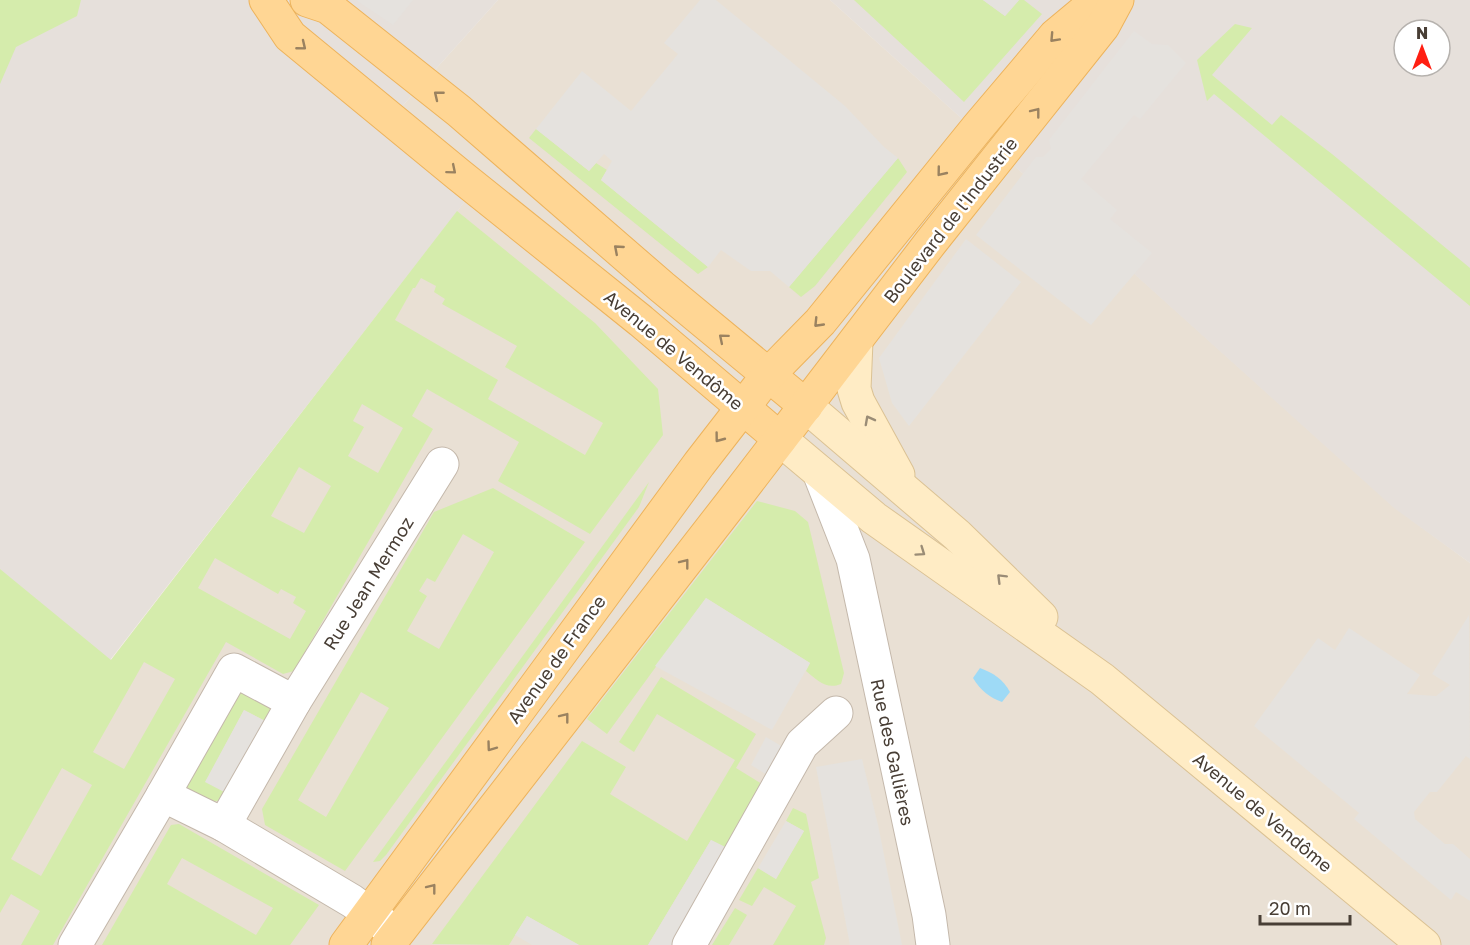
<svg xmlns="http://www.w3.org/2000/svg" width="1470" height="945" font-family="'Golos Text',sans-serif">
	<rect width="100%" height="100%" fill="#f4efe6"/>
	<polygon fill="#e9e0d4" points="498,0 830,0 1394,507 1470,563 1470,945 0,945 0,570 111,660 472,192 388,122"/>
	<g fill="#e6e0db" fill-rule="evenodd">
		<polygon points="0,0 498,0 388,122 473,191 110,660 0,570"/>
		<path d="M 830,0 L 1470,0 L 1470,563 L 1394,508 ZM 1404,30 L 1440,30 L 1440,66 L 1404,66 Z"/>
	</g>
	<g fill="#d5ecac" fill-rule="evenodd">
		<polygon points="0,0 81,0 77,16 16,47 0,84"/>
		<polygon points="854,0 983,0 1005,16 1019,0 1024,0 1042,14 964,102"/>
		<polygon points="1235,24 1252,28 1212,75 1272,125 1281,115 1332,154 1470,268 1470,306 1214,94 1207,101 1197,60"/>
		<polygon points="536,129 589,171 596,163 607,170 601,180 708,267 698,274 529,138"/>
		<polygon points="898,158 907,172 815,286 801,297 789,287"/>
		<path d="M 457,211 L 595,323 L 658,389 L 663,435 L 590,534 L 498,481 L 519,442 L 427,389 L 412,416 L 433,429 L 294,671 L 283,674 L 226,642 L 53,945 L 21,945 L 40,911 L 11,894 L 0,913 L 0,569 L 111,660 ZM 421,278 L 436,286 L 434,292 L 445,299 L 442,304 L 517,346 L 505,367 L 603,423 L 585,455 L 488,399 L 498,380 L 395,320 L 413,288 L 415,288 ZM 362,404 L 403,428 L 378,473 L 348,456 L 364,427 L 353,421 ZM 299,467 L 331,486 L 304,533 L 271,516 ZM 215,558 L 278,594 L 281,589 L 296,597 L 293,603 L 306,611 L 290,639 L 198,588 ZM 144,662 L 175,679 L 124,769 L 93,752 ZM 62,768 L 92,785 L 41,876 L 11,859 Z"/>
		<polygon points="649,482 639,507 386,855 380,861 373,862"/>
		<path d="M 493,488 L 585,542 L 345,871 L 265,825 L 262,809 L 434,512 ZM 463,534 L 494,552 L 439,649 L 407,631 L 427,596 L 419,591 L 427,578 L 435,582 ZM 361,692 L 389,708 L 326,817 L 298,800 Z"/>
		<path d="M 757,501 L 795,511 L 808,522 L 844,673 L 841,684 C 826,690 817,680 806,671 L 810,663 L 706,598 L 607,734 L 587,719 Z"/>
		<polygon points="661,677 756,734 736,768 767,787 729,849 711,840 648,945 579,945 527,916 509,945 432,944 582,741 626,767 610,794 687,841 735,760 657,714 634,752 619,742"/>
		<path d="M 242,692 L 269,706 L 271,713 L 269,723 L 244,710 L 206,781 L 228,794 C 214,809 202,798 188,789 L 186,783 L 236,694 Z"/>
		<polygon points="793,808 806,814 819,878 811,882 826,938 824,945 773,945 796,906 764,887 752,906 739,900 758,868 776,879 804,831 786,821"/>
		<path d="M 179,824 L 319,905 L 290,945 L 102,945 L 171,825 ZM 182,858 L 273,908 L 256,935 L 167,884 Z"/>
		<polygon points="735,908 747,915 729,945 712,945"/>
	</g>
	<g fill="#e5e2de">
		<polygon points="356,0 413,0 393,25"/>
		<polygon points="700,0 716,0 845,106 884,147 898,158 789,287 770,271 751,271 721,250 708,267 601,180 612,161 604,154 589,171 536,129 582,71 631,111 678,54 664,43"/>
		<polygon points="983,0 1019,0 1005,16"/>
		<polygon points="1134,31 1152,44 1168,45 1186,63 1140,119 1134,115 1081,179 1117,210 1110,219 1152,253 1091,325 976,235 1036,157 1043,157 1051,149 1049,140"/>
		<polygon points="966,239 1021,282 909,426 892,403 879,358"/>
		<polygon points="706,598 810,663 772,730 655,666"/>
		<polygon points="1469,615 1470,759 1466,756 1437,792 1430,792 1414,812 1415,819 1445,844 1453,844 1470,859 1470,901 1456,892 1451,900 1354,819 1359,813 1254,726 1318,638 1335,650 1349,628 1420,675 1407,694 1436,696 1450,685 1432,674"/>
		<polygon points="244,710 269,723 228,794 205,782"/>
		<polygon points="766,737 788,750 772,778 751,765"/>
		<polygon points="862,759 878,825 902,945 850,945 816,767"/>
		<polygon points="786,821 804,831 776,879 758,868"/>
		<polygon points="711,840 729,849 674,945 648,945"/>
		<polygon points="527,916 579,945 532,945 515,935"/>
	</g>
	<path fill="#9edaf6" d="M 980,668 C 993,673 1003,679 1010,692 L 1002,702 C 990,698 980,690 973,678 Z"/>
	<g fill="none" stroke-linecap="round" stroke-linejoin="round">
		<defs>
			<g id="minor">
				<polyline points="819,472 853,559 929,915 933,945"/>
				<polyline points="294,702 234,670 163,795 224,825 352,901 393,931"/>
				<polyline points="224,825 294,702 442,464"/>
				<polyline points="75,945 163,795"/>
				<polyline points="689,945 802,744 836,713"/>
			</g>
			<g id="secondary">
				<polyline points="856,341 854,389 858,402 898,475"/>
				<polyline points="806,406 957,535 1041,617"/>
				<polyline points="780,439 874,518 1102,679 1424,945"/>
			</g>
			<g id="primary">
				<polyline points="266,0 290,36 459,175 641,321 780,439"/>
				<polyline points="307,0 328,7 459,111 662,287 806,406"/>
				<polyline points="346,945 699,464 768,375 820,322 978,127 1055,36 1098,0"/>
				<polyline points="388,945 732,502 931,242 1103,26 1117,0"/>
			</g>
		</defs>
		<use href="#minor" stroke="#c4b8ab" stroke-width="35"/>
		<use href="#secondary" stroke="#dbc294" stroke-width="35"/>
		<use href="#primary" stroke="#edb35c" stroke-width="35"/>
		<use href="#minor" stroke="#fff" stroke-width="33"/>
		<use href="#secondary" stroke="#ffecc5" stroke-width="33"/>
		<use href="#primary" stroke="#ffd694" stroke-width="33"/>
	</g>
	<defs><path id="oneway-chevron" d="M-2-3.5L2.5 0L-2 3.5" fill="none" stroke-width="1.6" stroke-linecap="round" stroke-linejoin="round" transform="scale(1.5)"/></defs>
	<g stroke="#9a8260">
		<use href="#oneway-chevron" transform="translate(1054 38) rotate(133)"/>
		<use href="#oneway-chevron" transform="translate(302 46) rotate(39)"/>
		<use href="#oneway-chevron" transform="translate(438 95) rotate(-141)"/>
		<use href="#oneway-chevron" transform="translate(1036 112) rotate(-52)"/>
		<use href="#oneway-chevron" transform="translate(452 170) rotate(40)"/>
		<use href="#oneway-chevron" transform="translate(941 172) rotate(129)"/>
		<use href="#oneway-chevron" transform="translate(618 249) rotate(-139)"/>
		<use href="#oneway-chevron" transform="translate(818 323) rotate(134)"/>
		<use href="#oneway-chevron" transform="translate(723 338) rotate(-140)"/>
		<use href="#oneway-chevron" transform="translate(719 438) rotate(127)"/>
		<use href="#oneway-chevron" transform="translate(685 563) rotate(-52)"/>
		<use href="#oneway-chevron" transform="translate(565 717) rotate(-52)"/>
		<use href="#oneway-chevron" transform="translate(491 747) rotate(126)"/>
		<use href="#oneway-chevron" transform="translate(432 888) rotate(-52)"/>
	</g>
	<g stroke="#9a8c76">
		<use href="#oneway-chevron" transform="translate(869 420) rotate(-118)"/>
		<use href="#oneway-chevron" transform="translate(921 552) rotate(35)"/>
		<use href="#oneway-chevron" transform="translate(1001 578) rotate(-135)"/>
	</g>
	<g text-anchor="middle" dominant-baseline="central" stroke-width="5" stroke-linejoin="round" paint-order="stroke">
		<g font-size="18" fill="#483e35" stroke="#fff">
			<text transform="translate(950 220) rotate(-52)">Boulevard de l'Industrie</text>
			<text transform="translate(674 350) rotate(40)">Avenue de Vendôme</text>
			<text transform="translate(368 583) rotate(-58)">Rue Jean Mermoz</text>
			<text transform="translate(556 659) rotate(-54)">Avenue de France</text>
			<text transform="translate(893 752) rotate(78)">Rue des Gallières</text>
			<text transform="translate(1263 812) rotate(40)">Avenue de Vendôme</text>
		</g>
	</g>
	<g transform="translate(1422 48)"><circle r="28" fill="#ffffff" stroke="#b6b2ae" stroke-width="1.5"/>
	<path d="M0-4.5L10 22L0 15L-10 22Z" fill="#ff1f12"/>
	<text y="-9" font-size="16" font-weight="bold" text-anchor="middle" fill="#483e35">N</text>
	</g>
	<path d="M1260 915v9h90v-9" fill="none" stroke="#483e35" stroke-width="3"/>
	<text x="1269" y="915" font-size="18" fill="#483e35" stroke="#ffffff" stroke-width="4.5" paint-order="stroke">20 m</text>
</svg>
